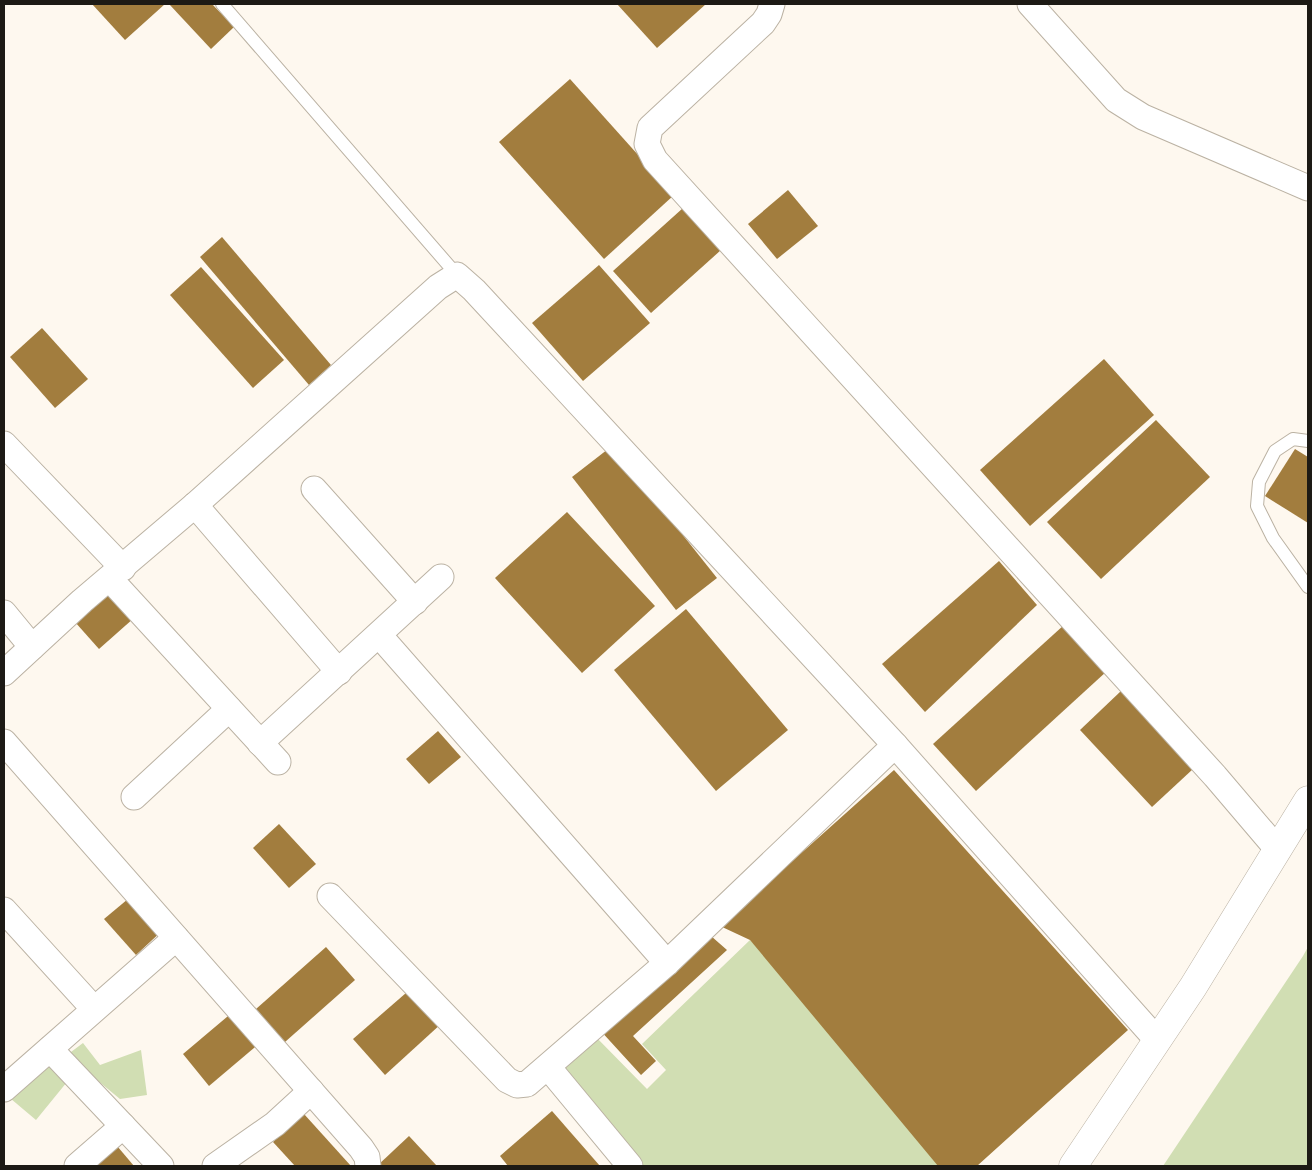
<svg xmlns="http://www.w3.org/2000/svg" width="1312" height="1170" font-family="'Noto Sans',sans-serif">
	<rect width="100%" height="100%" fill="#fef8ef"/>
	<g fill="#d1deb3">
		<polygon points="750,940 968,1166 626,1166 544,1081 593,1034 647,1089 666,1070 642,1044"/>
		<polygon points="1308,947 1308,1166 1163,1166 1303,956"/>
		<polygon points="83,1043 100,1065 141,1050 147,1095 120,1099 80,1066 36,1120 4,1093 4,1080 59,1061"/>
	</g>
	<g fill="#a27d3e">
		<polygon points="92,4 165,4 125,40"/>
		<polygon points="169,4 212,4 234,27 211,49"/>
		<polygon points="617,4 706,4 657,48"/>
		<polygon points="570,79 674,195 604,259 499,142"/>
		<polygon points="788,190 818,226 777,259 748,224"/>
		<polygon points="683,208 721,250 651,313 613,271"/>
		<polygon points="222,237 331,365 309,385 200,257"/>
		<polygon points="599,265 650,323 583,381 532,323"/>
		<polygon points="201,267 284,360 253,388 170,295"/>
		<polygon points="42,328 88,379 55,408 10,357"/>
		<polygon points="1104,359 1154,415 1030,526 980,470"/>
		<polygon points="1156,420 1210,477 1101,579 1047,522"/>
		<polygon points="612,446 717,578 676,610 572,477"/>
		<polygon points="1295,449 1308,457 1308,523 1265,496"/>
		<polygon points="567,512 655,606 582,673 495,578"/>
		<polygon points="999,561 1037,605 925,712 882,664"/>
		<polygon points="110,591 134,618 99,649 75,622"/>
		<polygon points="686,609 788,730 716,791 614,670"/>
		<polygon points="1064,625 1107,671 976,791 933,744"/>
		<polygon points="1121,691 1193,769 1152,807 1080,730"/>
		<polygon points="438,731 461,757 429,784 406,759"/>
		<polygon points="894,770 1128,1030 977,1166 938,1166 750,940 720,926"/>
		<polygon points="279,824 316,864 289,888 253,848"/>
		<polygon points="134,894 164,929 136,955 104,919"/>
		<polygon points="711,936 727,950 633,1036 656,1061 641,1075 599,1029"/>
		<polygon points="326,947 355,980 285,1042 256,1009"/>
		<polygon points="414,986 442,1023 385,1075 353,1039"/>
		<polygon points="234,1011 261,1042 209,1086 183,1054"/>
		<polygon points="552,1111 600,1166 508,1166 500,1156"/>
		<polygon points="304,1114 351,1166 295,1166 273,1142"/>
		<polygon points="409,1136 437,1166 377,1166"/>
		<polygon points="112,1140 134,1166 82,1166"/>
	</g>
	<g fill="none" stroke-linecap="round" stroke-linejoin="round">
		<defs>
			<g id="lane">
				<polyline points="222,4 457,275"/>
				<polyline points="1308,441 1293,439 1275,451 1259,482 1257,506 1273,538 1308,587"/>
			</g>
			<g id="street">
				<polyline points="772,4 769,14 763,23 650,128 647,144 655,160 1215,776 1278,850"/>
				<polyline points="1030,4 1116,100 1143,117 1308,188"/>
				<polyline points="4,444 123,568"/>
				<polyline points="314,489 415,602"/>
				<polyline points="195,505 339,672"/>
				<polyline points="110,579 278,762"/>
				<polyline points="4,613 32,647"/>
				<polyline points="379,635 667,963"/>
				<polyline points="4,673 82,601 195,505 438,287 457,275 474,290 895,745 1157,1040"/>
				<polyline points="4,742 361,1148 367,1157 368,1166"/>
				<polyline points="260,743 441,577"/>
				<polyline points="134,797 229,709"/>
				<polyline points="330,896 507,1080 517,1085 527,1084 667,963 895,745"/>
				<polyline points="4,910 94,1009"/>
				<polyline points="50,1049 161,1166"/>
				<polyline points="548,1067 630,1166"/>
				<polyline points="4,1089 176,938"/>
				<polyline points="77,1166 123,1126"/>
				<polyline points="215,1166 275,1124 311,1091"/>
			</g>
			<polyline id="secondary" points="1073,1166 1193,987 1308,800"/>
		</defs>
		<use href="#lane" stroke="#bbb2a3" stroke-width="14"/>
		<use href="#street" stroke="#bbb2a3" stroke-width="27"/>
		<use href="#secondary" stroke="#bbb2a3" stroke-width="29"/>
		<use href="#lane" stroke="#fff" stroke-width="12"/>
		<use href="#street" stroke="#fff" stroke-width="25"/>
		<use href="#secondary" stroke="#fff" stroke-width="28"/>
	</g>
	<rect width="1312" height="1170" fill="none" stroke="#1d1a15" stroke-width="10"/>
</svg>
